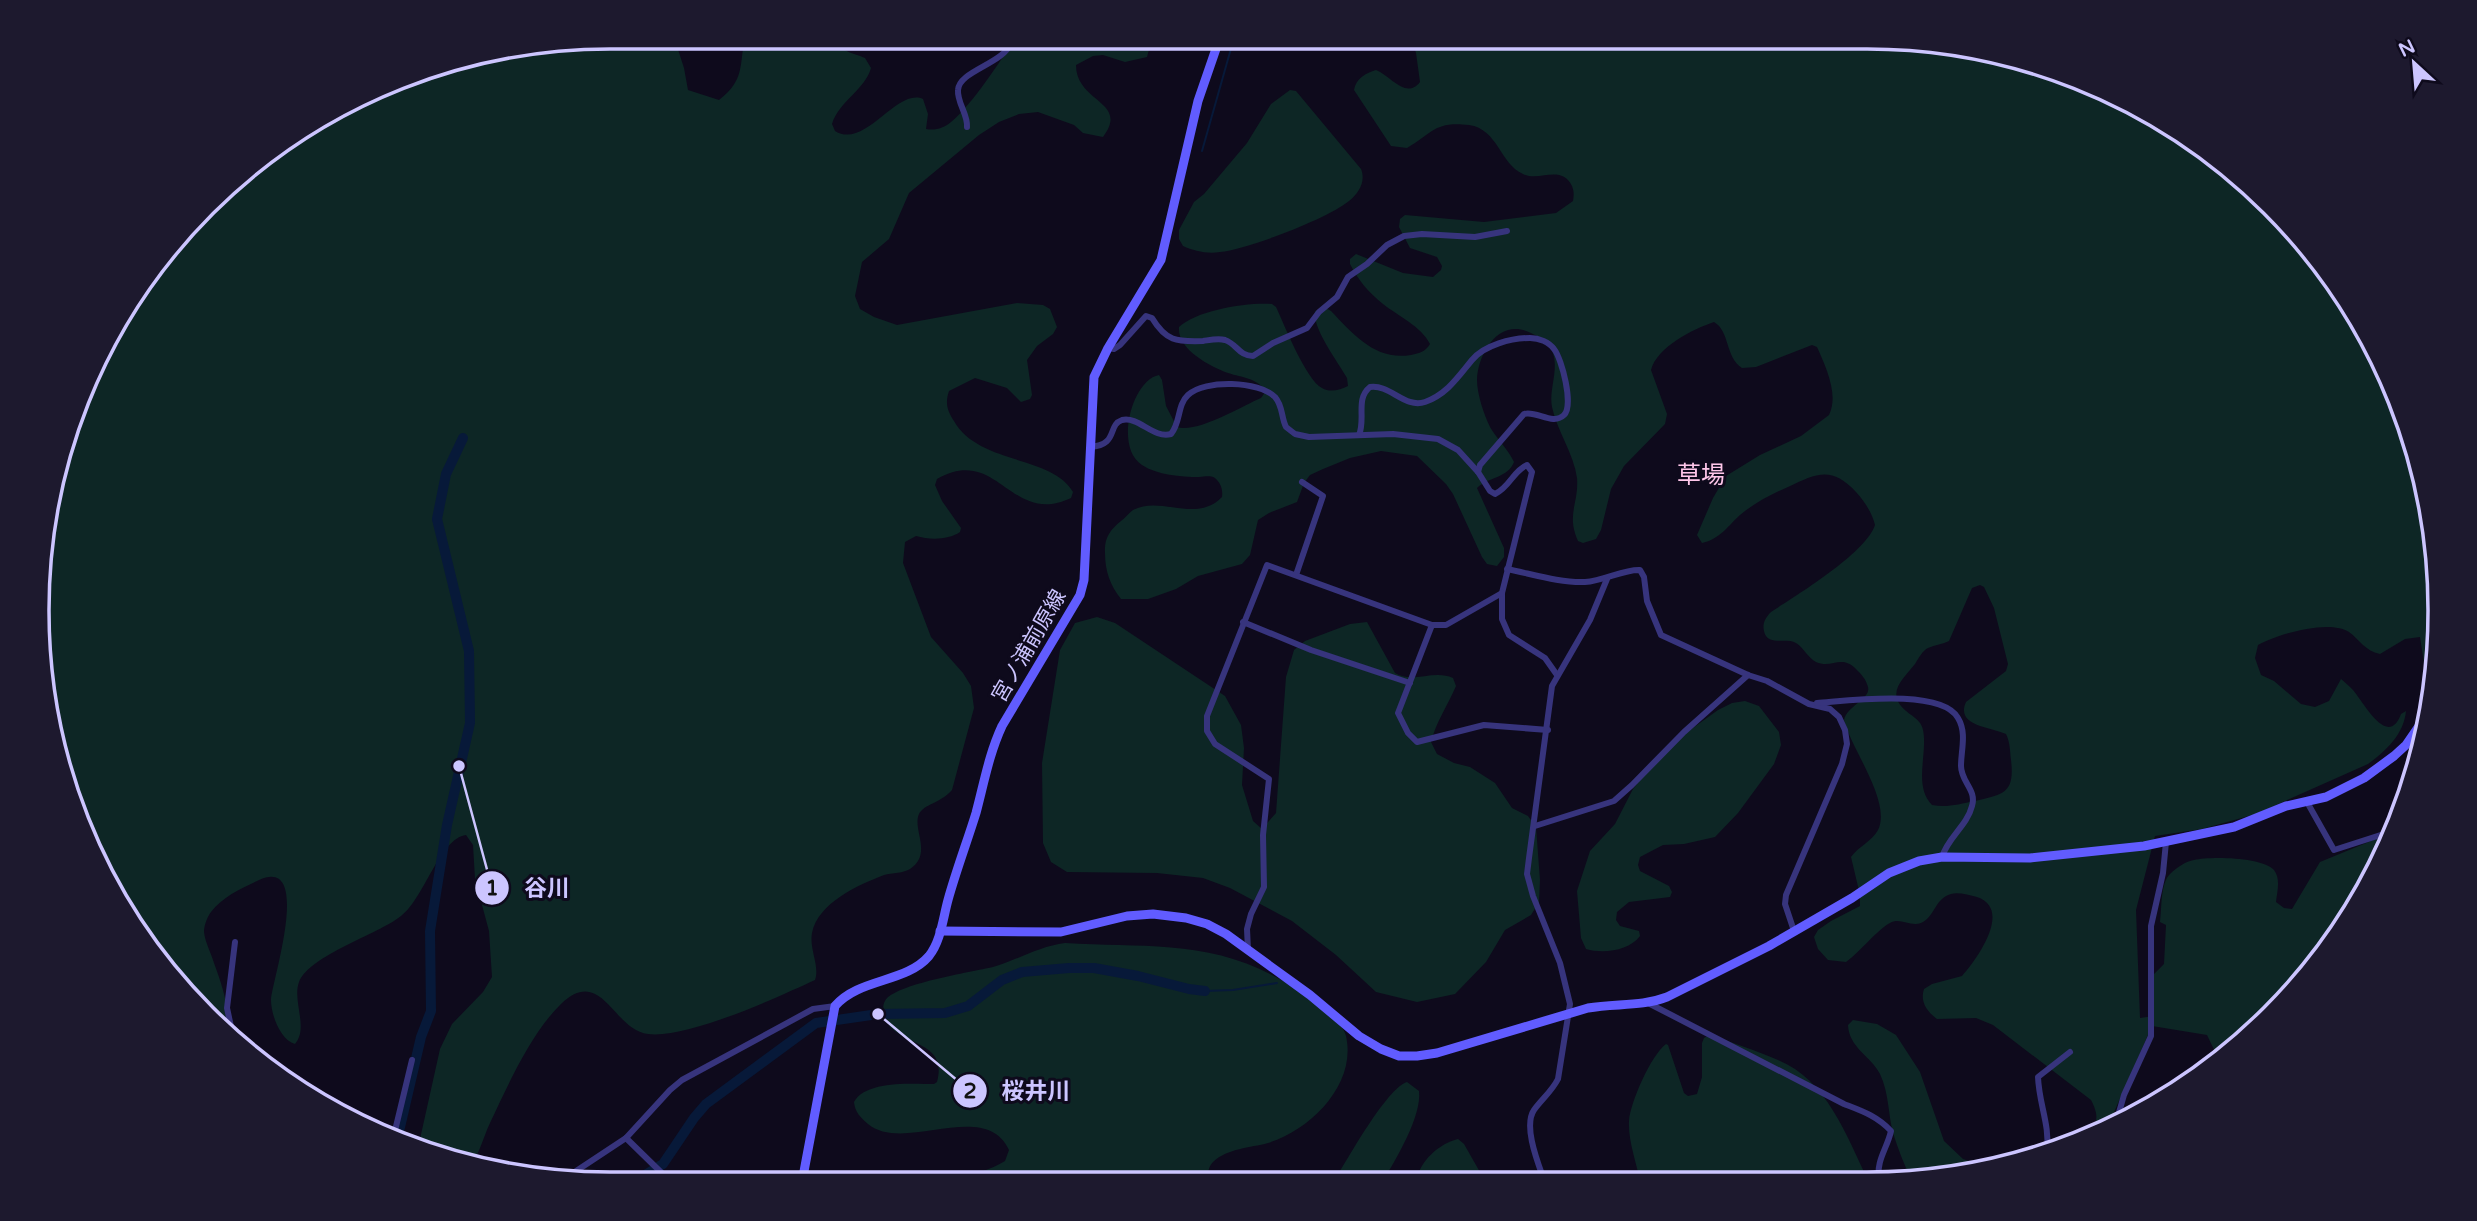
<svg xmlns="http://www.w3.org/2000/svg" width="2477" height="1221" font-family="'Varela Round','Noto Sans JP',sans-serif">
	<rect width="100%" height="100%" fill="#0e0a1c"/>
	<g fill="#0d2625" fill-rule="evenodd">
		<path d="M 610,37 L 674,37 L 684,68 L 688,90 L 719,100 C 745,80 739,66 745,37 L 835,37 C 841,53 852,52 865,58 L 871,68 C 865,90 839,101 832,124 L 835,131 C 865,150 897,87 923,99 L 928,114 L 926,129 C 935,131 944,128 951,122 C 971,106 1002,59 1016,37 L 1149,37 L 1150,46 L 1147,57 L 1125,62 L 1103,55 L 1093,56 L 1076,65 C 1076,103 1130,101 1103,137 L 1083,133 L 1074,125 L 1038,112 L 1019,114 L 999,122 L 979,135 L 909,193 L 889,239 L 862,262 L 855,296 L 860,309 L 874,317 L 897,325 L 1017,303 L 1043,305 L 1050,309 L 1057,327 L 1053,334 L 1037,346 L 1027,360 L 1032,395 L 1030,399 L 1021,402 L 1007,388 L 975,378 L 949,391 C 945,403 947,410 954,421 C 979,465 1052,455 1073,492 L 1071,498 C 1010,527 998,444 937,479 L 935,485 L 942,501 L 961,528 L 960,532 C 948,540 930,540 916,536 L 905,542 L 903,563 L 931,637 L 963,673 L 971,686 L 974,708 L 952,790 C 941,803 924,804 919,814 C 912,829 933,854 910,869 C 904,873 892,873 884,875 C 858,885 818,903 812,933 C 809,949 820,966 815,980 C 778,997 687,1039 648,1034 C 613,1030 602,965 561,1004 C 531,1033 508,1085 490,1123 C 483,1138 480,1153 470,1166 L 418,1148 L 440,1049 L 452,1024 L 483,992 L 492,977 L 489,931 L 475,879 L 473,845 L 466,835 C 440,838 424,899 401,916 C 377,935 310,955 299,982 C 292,1001 309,1028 295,1044 C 280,1040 271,1014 271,1000 C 271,984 314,855 259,880 C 242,888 222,897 211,912 C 207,917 204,926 204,932 C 205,942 211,953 214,963 C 223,987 229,1009 231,1035 L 205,1016 L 96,865 L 42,685 L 48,498 L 81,391 L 133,292 L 261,156 L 426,67 Z"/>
		<path d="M 1411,37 L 1904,38 L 2015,56 L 2120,96 L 2215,155 L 2298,232 L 2363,323 L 2410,426 L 2435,535 L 2439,648 L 2433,686 L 2427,683 L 2420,637 L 2405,639 L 2380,654 C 2365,651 2360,640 2349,632 C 2329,619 2278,634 2258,645 L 2255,658 L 2261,675 L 2274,681 L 2301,704 L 2315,707 L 2329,701 L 2341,679 C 2345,682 2349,686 2353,690 C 2364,703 2388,749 2401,714 L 2406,711 C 2404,734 2386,751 2368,764 L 2256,814 L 2202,829 L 2155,836 L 2136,910 L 2140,1018 L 2154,1016 L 2153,975 L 2164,964 L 2166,925 L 2160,922 C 2162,908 2160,884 2170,874 C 2176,868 2186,861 2194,860 C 2210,856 2263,857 2274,870 C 2281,879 2277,892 2276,902 L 2284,908 L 2292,909 L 2320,862 L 2388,834 L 2390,841 L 2381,864 L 2298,989 L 2220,1062 L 2207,1035 L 2152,1026 L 2107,1128 L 2085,1141 C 2096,1124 2101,1119 2091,1100 L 1993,1025 L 1976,1018 L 1937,1019 C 1926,1011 1920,1001 1924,989 L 1932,984 L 1962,976 C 1977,959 2013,909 1977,897 C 1969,895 1958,892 1951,894 C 1935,898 1935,917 1921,923 C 1910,927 1900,917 1890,923 C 1878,929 1860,952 1846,962 L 1828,960 L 1818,949 L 1814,937 L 1818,930 L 1831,921 L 1860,906 L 1860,895 L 1851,857 C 1858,847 1872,841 1878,830 C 1892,802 1851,749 1844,720 C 1847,706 1871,699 1868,687 C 1866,679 1861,674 1856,669 C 1841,654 1832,669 1816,662 C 1808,658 1804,648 1796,643 C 1786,637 1767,647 1764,631 C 1762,623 1766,617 1771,612 C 1797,595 1866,553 1875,525 C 1872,513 1865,502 1856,492 C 1832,466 1817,473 1788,487 C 1774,493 1758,501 1745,511 C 1730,522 1722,539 1702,543 L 1697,535 L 1713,498 L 1726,476 L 1760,455 L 1801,436 L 1829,415 C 1839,395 1826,367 1817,347 L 1812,345 L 1756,367 L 1742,368 C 1725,357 1730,331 1714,322 C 1693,329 1657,347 1651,370 L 1667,414 L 1665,424 L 1624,466 L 1611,489 L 1601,530 L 1596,539 L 1583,543 L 1578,541 C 1566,514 1579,504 1577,478 C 1574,454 1557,431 1552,407 C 1548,387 1563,363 1548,344 C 1544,339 1537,336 1531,333 C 1499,317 1478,353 1477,380 C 1477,394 1484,415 1490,427 C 1497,439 1508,449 1514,462 C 1508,478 1488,477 1477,488 L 1504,548 L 1504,557 L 1497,566 L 1487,564 L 1482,557 L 1453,494 L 1446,484 L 1417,456 L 1381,451 L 1350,458 L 1323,469 L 1310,475 L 1304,483 L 1297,502 L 1269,513 L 1258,520 L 1250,555 L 1242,564 L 1198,576 L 1176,589 L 1148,599 L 1121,599 C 1110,585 1105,571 1105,553 C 1104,538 1110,530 1121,521 C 1125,518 1129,513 1133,510 C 1161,495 1196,524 1222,497 C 1223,490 1221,483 1215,478 C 1209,475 1205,477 1199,477 C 1181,477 1157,475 1142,465 C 1114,447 1132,380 1159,375 L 1162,380 L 1166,406 L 1177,427 C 1196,434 1242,406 1261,398 L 1266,391 C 1255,377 1243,378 1228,373 C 1209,366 1177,349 1179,327 C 1197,310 1248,302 1272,304 L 1276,307 C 1284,324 1306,380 1322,388 C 1330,393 1340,390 1348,386 L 1347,378 C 1338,362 1312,328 1315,311 L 1326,308 L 1331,311 C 1354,335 1376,361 1411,355 C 1420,353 1425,352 1430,344 C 1421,326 1398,316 1383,304 C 1369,293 1358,280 1350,264 L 1350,259 L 1356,254 L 1403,273 L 1433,277 L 1441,270 L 1442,266 L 1437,257 L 1410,248 L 1399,227 L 1400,219 L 1405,215 L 1484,222 L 1556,213 L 1573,201 C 1574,195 1574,191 1572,186 C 1561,164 1540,182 1523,174 C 1500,164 1498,129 1469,125 C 1434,121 1433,133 1407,148 L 1391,146 L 1354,90 C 1356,78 1366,73 1376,70 C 1391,76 1406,100 1420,82 L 1416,53 ZM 1980,585 L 1984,587 L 1994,608 L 2008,664 L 2006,671 L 1966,702 C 1955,726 1991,727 2006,734 C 2010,742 2010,751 2011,760 C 2015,794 2003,794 1975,801 C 1959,804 1947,808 1932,805 C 1913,786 1928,753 1923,730 C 1921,718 1908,715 1901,706 C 1888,690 1905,677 1915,664 C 1918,659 1923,650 1928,648 C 1935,645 1943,644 1949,641 L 1972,588 Z"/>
		<path d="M 1290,90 L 1296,91 L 1361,169 C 1366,181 1359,193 1349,201 C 1327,219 1248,249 1220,252 C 1207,254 1194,251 1183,246 L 1179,239 L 1179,230 L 1194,202 L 1204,194 L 1247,143 L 1271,104 Z"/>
		<path d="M 1097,617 L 1115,623 L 1225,696 L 1241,725 L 1244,748 L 1242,785 L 1253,821 L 1262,829 L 1276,813 L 1286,677 L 1294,650 L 1305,641 L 1350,624 L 1367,622 L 1395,673 C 1412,684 1434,669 1453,678 L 1456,686 C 1448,705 1436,722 1431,742 L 1437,754 L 1454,763 L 1470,767 L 1495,783 L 1512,808 L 1528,816 L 1536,827 L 1540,880 L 1539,902 L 1531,915 L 1505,930 L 1486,962 L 1455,994 L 1417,1002 L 1376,992 L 1336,955 L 1292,921 L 1230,888 L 1203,878 L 1157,873 L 1067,872 L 1051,862 L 1043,843 L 1042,763 L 1060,650 L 1075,623 Z"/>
		<path d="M 1745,701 L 1759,706 L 1779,732 L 1781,745 L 1774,764 L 1738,813 L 1715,837 L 1684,844 L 1663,845 L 1640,857 L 1638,865 L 1640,871 L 1669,886 L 1672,892 L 1670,897 L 1629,902 L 1617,912 L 1616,920 L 1620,926 L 1639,931 L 1640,936 C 1629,951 1603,954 1586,949 L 1581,938 L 1577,891 L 1590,851 L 1615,824 L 1633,789 L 1665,748 L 1718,710 L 1732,703 Z"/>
		<path d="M 1065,943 C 1140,948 1205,939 1274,976 C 1292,985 1307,994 1322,1008 C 1330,1016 1343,1024 1346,1036 C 1357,1084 1311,1130 1268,1143 C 1250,1148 1228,1148 1213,1162 C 1208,1167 1208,1174 1207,1181 L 904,1182 C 922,1171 933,1175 952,1176 C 971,1176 990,1170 1005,1161 L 1009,1150 C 985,1098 904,1154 868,1124 C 860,1117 855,1112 854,1102 C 866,1080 913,1084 934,1084 L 937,1082 C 947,1044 911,1047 890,1027 C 887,1020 880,1009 885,1001 C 894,984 972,972 993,967 C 1017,960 1040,946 1065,943 Z"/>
		<path d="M 1853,1020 L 1877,1024 L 1896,1035 L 1920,1072 L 1944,1141 L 1963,1159 L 1987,1167 L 1941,1179 L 1911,1179 C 1904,1164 1898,1149 1893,1133 C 1888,1114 1889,1093 1880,1074 C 1871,1056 1849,1048 1848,1025 Z"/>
		<path d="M 1711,1034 C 1733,1044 1756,1050 1778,1060 C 1827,1080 1846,1135 1868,1180 L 1640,1180 C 1636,1162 1628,1140 1629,1121 C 1630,1103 1651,1055 1666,1044 L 1668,1045 L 1684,1093 L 1688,1096 L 1697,1094 L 1702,1077 L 1702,1043 L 1704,1038 Z"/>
		<path d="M 1407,1082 L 1419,1091 C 1422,1116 1396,1159 1383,1181 L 1334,1181 C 1348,1159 1386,1089 1407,1082 Z"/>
		<path d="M 1458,1139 L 1464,1144 L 1485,1181 L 1417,1181 C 1418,1162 1440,1143 1458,1139 Z"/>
	</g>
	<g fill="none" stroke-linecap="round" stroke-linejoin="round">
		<g stroke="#071939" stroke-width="2">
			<polyline points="1202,151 1232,45 1232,37"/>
			<polyline points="1205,991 1233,990 1277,983"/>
		</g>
		<g stroke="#071939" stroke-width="10">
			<polyline points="397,1140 421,1037 431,1011 430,931 447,825 470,723 469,651 437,519 446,474 463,438"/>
			<polyline points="632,1183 663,1164 694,1118 706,1104 816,1023 878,1014 945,1013 968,1006 1002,980 1022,972 1069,968 1094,968 1138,976 1189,989 1205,991"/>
		</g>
		<g stroke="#37347d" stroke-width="6">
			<path d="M 967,127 C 968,114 957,103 958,90 C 959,71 1003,64 1011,43 L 1007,37"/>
			<path d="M 1108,348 L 1114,349 L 1120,345 L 1146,316 L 1152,318 C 1166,341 1176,342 1203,341 C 1210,340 1218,338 1225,340 C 1237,344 1239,356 1253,356 L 1273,343 L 1307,328 L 1319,312 L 1337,297 L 1348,277 L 1367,264 L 1387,245 L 1404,236 L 1422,234 L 1475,237 L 1507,231"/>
			<path d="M 1359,435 C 1366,419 1355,399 1370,387 C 1390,384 1405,409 1425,402 C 1447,394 1458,377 1472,360 C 1484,345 1512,338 1530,338 C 1539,338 1549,342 1554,349 C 1562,359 1574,406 1564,415 C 1553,426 1536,410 1524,414 L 1480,465 L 1478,472"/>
			<path d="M 1090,447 C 1119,445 1107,425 1122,420 C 1139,416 1153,439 1171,434 C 1181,422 1177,405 1188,395 C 1205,379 1259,381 1275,397 C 1283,406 1281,417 1286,427 L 1295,434 L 1309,437 L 1393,434 L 1438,439 L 1458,450 L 1478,472 L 1490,491 L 1495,494 C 1510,487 1513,471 1527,465 L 1532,472 L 1502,593 L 1502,619 L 1509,635 L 1545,658 L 1557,675"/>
			<path d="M 1507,569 C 1532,574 1560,583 1585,582 C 1604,581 1624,569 1640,570 L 1644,577 L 1647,601 L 1661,635 L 1748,675 L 1767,681 L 1809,704 L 1830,709 L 1839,717 L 1845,730 L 1847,744 L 1842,764 L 1786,895 L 1785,904 L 1794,931"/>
			<polyline points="1296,575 1323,496 1302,482"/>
			<polyline points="1243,622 1311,650 1410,683"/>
			<polyline points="1432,625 1398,713 1408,733 1417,742 1484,725 1548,730"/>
			<path d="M 1817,703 C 1847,701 1941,688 1958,718 C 1967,733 1961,750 1961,766 C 1961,782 1977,790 1972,806 C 1967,826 1948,837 1942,857"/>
			<polyline points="2307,802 2334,850 2393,831"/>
			<polyline points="1535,826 1614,801 1632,785 1684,732 1748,675"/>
			<polyline points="1248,950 1247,929 1251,914 1264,887 1263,835 1269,779 1215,744 1207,731 1207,716 1267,565 1432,625 1446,625 1502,593"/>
			<path d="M 1650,1004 L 1844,1104 C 1862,1111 1877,1116 1891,1131 C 1887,1149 1876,1160 1879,1180"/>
			<polyline points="233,1036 227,1008 235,942"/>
			<polyline points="2116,1123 2124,1095 2151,1036 2151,926 2163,873 2166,842"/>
			<polyline points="626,1138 672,1183"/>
			<polyline points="393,1139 412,1060"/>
			<path d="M 2047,1151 C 2050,1125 2039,1104 2038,1077 L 2070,1052"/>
			<path d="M 1544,1180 C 1538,1163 1523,1126 1534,1110 C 1542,1099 1552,1091 1558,1079 L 1570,1004 L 1560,963 L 1533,896 L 1527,874 L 1529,858 L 1552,686 L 1590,620 L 1607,579"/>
			<polyline points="561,1181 626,1138 670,1090 682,1080 813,1009 835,1006"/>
		</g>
		<g stroke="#615cff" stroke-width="9">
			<path d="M 940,931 L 1061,932 L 1127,916 L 1153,914 L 1186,918 L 1207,924 L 1226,934 L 1310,995 L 1359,1036 L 1381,1049 L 1399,1056 L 1417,1056 L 1437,1053 L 1588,1008 C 1615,1003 1641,1007 1667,997 L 1769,946 L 1852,898 L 1889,873 L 1919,861 L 1942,857 L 2030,858 L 2144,846 L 2234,827 L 2286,806 L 2326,797 L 2364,778 L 2394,756 L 2406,745 L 2428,713"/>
			<path d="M 802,1182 L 835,1006 C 859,978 906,983 929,956 C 941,941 943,918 948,900 C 956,871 967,842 976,813 C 984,783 989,754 1002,726 L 1080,595 L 1084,580 L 1094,377 L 1108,348 L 1161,260 L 1198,101 L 1218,43 L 1218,37"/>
		</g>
	</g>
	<g text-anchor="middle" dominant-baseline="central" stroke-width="6" stroke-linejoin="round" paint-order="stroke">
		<g font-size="21" fill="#ccc5ff" stroke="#0e0a1c">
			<text transform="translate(1029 646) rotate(-60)">宮ノ浦前原線</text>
		</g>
		<g font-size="24" fill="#ffc7ea" stroke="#0e0a1c">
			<text x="1701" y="475">草場</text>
		</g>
	</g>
	<path d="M0 0H2477V1221H0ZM610 49H1867A561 561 0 0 1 2428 610V611A561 561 0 0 1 1867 1172H610A561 561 0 0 1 49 611V610A561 561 0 0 1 610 49Z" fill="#1d192e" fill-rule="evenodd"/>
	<path fill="none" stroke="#ccc5ff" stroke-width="3.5" d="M610 49H1867A561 561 0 0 1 2428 610V611A561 561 0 0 1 1867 1172H610A561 561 0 0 1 49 611V610A561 561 0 0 1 610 49Z"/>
	<path fill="none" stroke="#ccc5ff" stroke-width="2.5" d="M459 766L492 888M878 1014L970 1091"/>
	<g fill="#ccc5ff" stroke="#0e0a1c" stroke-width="2.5">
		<circle cx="459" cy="766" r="7"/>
		<circle cx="878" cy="1014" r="7"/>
		<circle cx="492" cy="888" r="18"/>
		<circle cx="970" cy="1091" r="18"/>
	</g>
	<g font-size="21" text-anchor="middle" font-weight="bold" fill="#111">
		<text x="492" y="895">1</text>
		<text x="970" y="1098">2</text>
	</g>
	<g font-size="23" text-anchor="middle" font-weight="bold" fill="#ccc5ff" stroke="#0e0a1c" stroke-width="6" stroke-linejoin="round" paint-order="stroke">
		<text x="547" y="896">谷川</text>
		<text x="1036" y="1099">桜井川</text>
	</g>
	<g transform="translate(2414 63) rotate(334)" stroke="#0e0a1c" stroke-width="5" paint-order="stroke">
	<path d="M0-5L12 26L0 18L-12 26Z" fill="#ccc5ff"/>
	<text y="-10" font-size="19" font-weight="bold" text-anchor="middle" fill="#ccc5ff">N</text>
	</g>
</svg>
